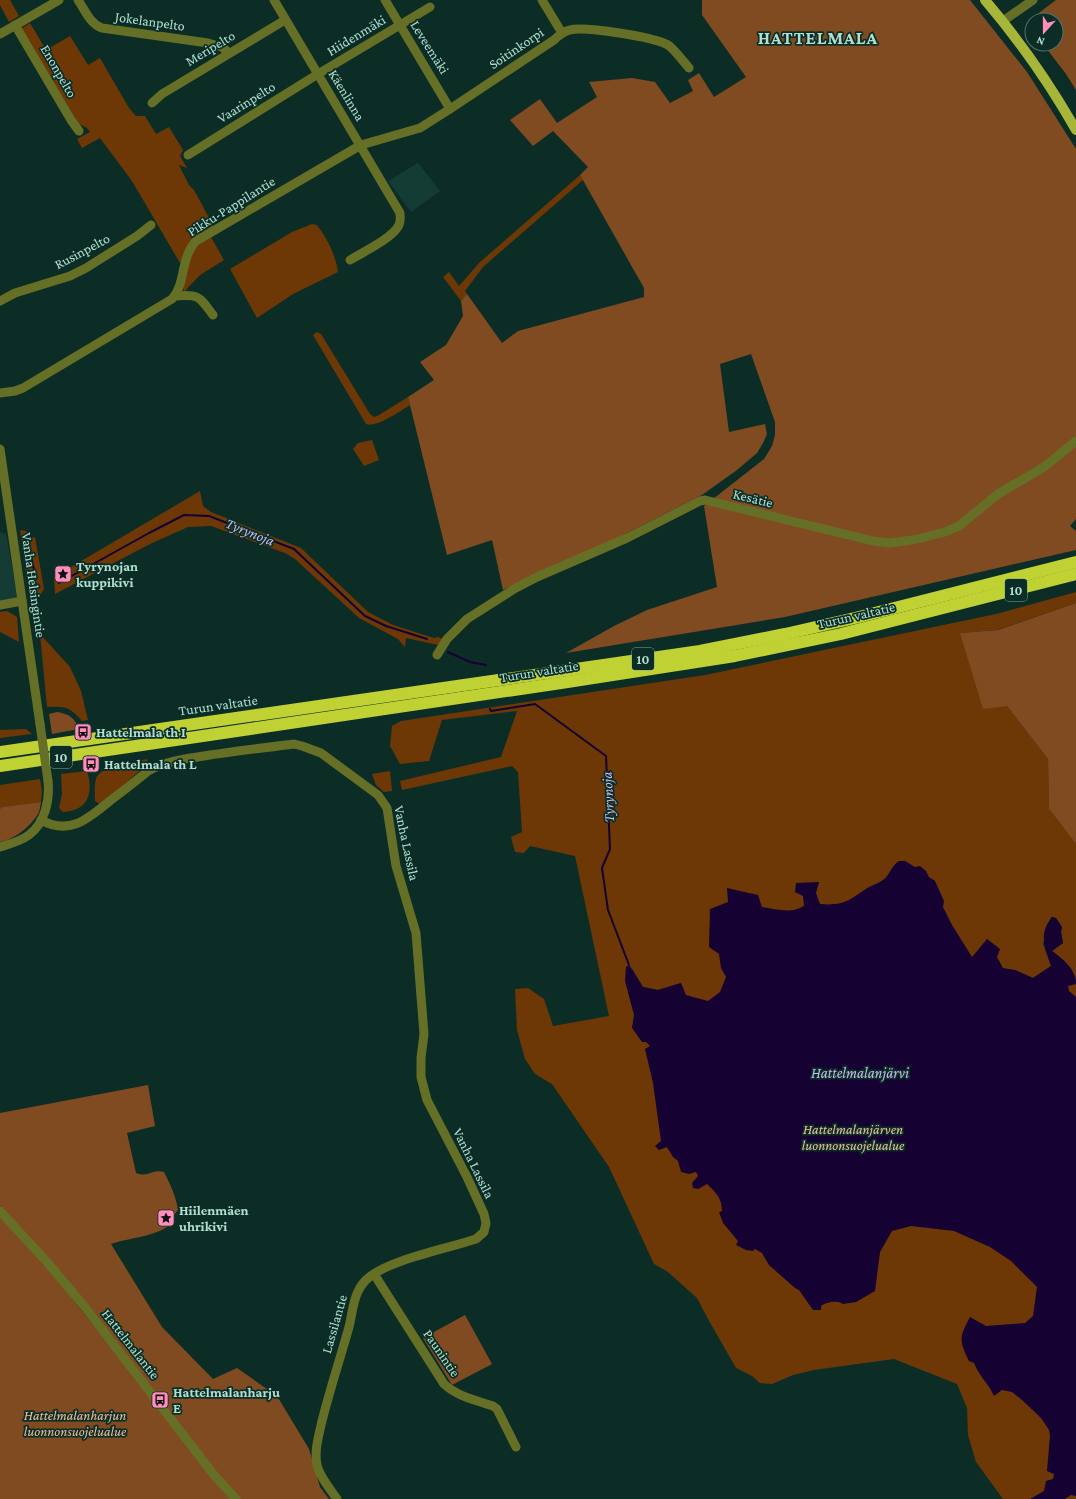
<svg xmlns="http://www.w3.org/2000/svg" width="1076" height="1499" font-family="'Crimson Pro',serif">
	<rect width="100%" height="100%" fill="#0b2d26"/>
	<g fill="#153c34">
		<polygon points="418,163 440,191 411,212 388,181"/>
		<polygon points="0,532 6,534 17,595 16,598 0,601"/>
	</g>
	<g fill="#6d3806" fill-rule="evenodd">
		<polygon points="0,0 10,0 19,16 9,22 0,5"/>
		<polygon points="30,23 46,50 70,36 88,65 100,58 129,108 136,116 145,116 156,134 169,127 183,150 180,156 187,168 179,165 189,185 194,190 214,227 186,248 180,263 132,181 100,138 82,148 77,139 90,132 87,128 78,123 23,33 22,28"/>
		<polygon points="580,175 583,180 483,267 465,291 467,294 461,301 443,277 449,272 459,286 480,262"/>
		<path d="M 312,224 L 317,225 C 327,238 336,256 338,272 L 293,294 L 257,318 L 230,269 L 292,232 Z"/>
		<path d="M 211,237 L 224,260 L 200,275 L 184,292 C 181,284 190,256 195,249 C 199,243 205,241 211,237 Z"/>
		<path d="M 317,332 L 321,334 L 370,414 L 374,417 L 379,415 L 408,397 L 410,405 C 400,411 377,428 366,424 L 313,335 Z"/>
		<polygon points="372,440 379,460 364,466 353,449 358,443"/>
		<polygon points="200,491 203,506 211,512 301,548 368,612 393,625 434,638 438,637 443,639 438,645 406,638 405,647 398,639 359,618 295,559 285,553 211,526 188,527 150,544 55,594 54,577"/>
		<polygon points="20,530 26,531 31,538 35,537 44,589 41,594 31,596 28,588"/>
		<path d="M 1076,592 L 1076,603 L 997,630 L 960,633 L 1007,706 L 1048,759 L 1049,809 L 1076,844 L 1076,979 L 1071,969 L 1052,951 L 1063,943 L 1061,932 L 1062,927 L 1056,918 L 1051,917 L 1043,944 L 1051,966 L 1033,978 L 1015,970 L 1022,990 L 1076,983 L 1076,1499 L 1003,1499 L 976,1462 L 968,1435 L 967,1408 L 957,1384 L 894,1359 L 814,1370 L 793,1375 L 772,1384 L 760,1383 L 752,1376 L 736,1368 L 708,1319 L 697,1298 L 668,1272 L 654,1264 L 609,1167 L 552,1084 L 535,1074 L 525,1059 L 517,1030 L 515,989 L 528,988 L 544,999 L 553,1026 L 609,1016 L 575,856 L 530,846 L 524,853 L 515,852 L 511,837 L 522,832 L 518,772 L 512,766 L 402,790 L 400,781 L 501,757 L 517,711 L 442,720 L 429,761 L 400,764 L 390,746 L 392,726 L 401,721 L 705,675 L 996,614 ZM 630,965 L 643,987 L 658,990 L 681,983 L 648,1007 Z"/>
		<polygon points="7,611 17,617 19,642 0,632 0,612"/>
		<path d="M 40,634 L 70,667 L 81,691 L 88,720 L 82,721 C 70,707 66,706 47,707 Z"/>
		<polygon points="26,729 32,734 0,738 0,730"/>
		<path d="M 147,759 L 148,763 L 126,783 L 100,804 L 95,801 C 95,794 94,785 96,779 C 99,766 136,762 147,759 Z"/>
		<path d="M 87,771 C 94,793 88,811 63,812 L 59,808 L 62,794 L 61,774 Z"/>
		<polygon points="390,771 392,791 384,792 376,785 372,774"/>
		<polygon points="40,779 42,792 41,802 2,807 0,809 0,785"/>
	</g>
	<g fill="#814b21">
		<polygon points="702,0 970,0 1027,72 1076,149 1076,519 1070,526 1076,531 1076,550 785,617 566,653 614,626 647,610 717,587 704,506 764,459 772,446 775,435 775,422 751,354 720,364 729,432 765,424 767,434 763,443 757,453 737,470 702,495 615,539 503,590 492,540 447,555 408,397 434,380 420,362 446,345 463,316 461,301 467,294 502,343 518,331 644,297 644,288 580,175 588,167 553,131 533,146 510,120 540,99 557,123 597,97 589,82 632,78 655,82 670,103 693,91 688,80 699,73 714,97 746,77 702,15"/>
		<polygon points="1056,0 1076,0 1076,90 1066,74 1043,44 1056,44 1056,20 1034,20 1040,12"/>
		<polygon points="1076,603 1076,844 1049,809 1048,759 1007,706 983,709 960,633 998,630"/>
		<path d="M 57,712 C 69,714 75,718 79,729 L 52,734 L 49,714 Z"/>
		<path d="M 41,802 C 40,806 40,811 38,814 C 30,827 15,839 0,842 L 0,809 L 2,807 Z"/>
		<path d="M 148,1085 L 155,1126 L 127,1133 L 136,1173 C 149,1178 151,1169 164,1172 C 170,1184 176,1196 178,1210 C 174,1214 171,1223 168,1226 C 154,1237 127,1238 111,1244 L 162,1327 L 213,1379 L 237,1368 L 277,1396 L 309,1449 L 320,1487 L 329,1499 L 240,1499 L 232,1491 L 0,1206 L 0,1113 Z"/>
		<polygon points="0,1215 51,1272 231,1499 0,1499"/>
		<polygon points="465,1315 492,1364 452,1385 423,1338"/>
	</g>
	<path fill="#160133" d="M 899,861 L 905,861 L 915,867 L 920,866 L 926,871 L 929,877 L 935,881 L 944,901 L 943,907 L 952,925 L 972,957 L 987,939 L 1000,949 L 997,957 L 1003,968 L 1015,970 L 1033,978 L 1051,966 C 1045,947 1038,935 1052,917 L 1056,918 L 1062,927 L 1061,932 L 1063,943 L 1052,951 C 1063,959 1076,969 1076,984 L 1068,986 L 1069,991 L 1076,997 L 1076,1496 L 1071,1495 L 1065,1499 L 1030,1499 L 1044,1491 L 1046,1481 L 1053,1479 L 1054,1474 L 1047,1471 L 1050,1436 L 1049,1430 L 1041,1418 L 1022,1400 L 1012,1392 L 1002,1390 L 994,1396 C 989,1384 979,1376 974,1363 L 969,1361 C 959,1340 959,1338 970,1317 L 986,1326 L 1025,1323 L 1033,1316 L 1037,1287 L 1011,1261 L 990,1247 L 954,1231 L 911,1226 L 892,1231 L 880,1252 L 875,1291 L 856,1302 L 843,1304 C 838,1300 826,1302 821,1306 L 821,1310 L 813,1310 L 799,1290 L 795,1288 L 769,1265 L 762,1253 L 755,1249 L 753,1251 L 746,1250 L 736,1245 L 738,1241 L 723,1223 L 719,1212 L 722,1211 C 722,1199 716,1192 707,1184 L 698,1189 L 693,1188 L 692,1183 L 698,1176 L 696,1172 L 689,1174 L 681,1172 L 678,1161 L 673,1157 L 667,1147 L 659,1150 L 655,1146 L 661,1141 L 653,1083 L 645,1049 L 650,1046 L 646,1042 L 642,1042 L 632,1028 L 634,1015 L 625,981 L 626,967 L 629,965 L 643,987 L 658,990 L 681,983 L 686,995 L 708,1001 L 720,992 L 726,977 L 721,968 L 719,954 L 709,947 L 710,909 L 728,902 L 727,888 L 758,895 L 762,907 C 776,909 791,914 804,906 L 803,896 L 795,892 L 796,883 L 819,882 L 816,893 L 820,904 C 845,906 849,900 869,887 C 873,885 879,883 883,880 C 890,875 891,866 899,861 Z"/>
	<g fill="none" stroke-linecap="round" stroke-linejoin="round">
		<g stroke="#160133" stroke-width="2">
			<polyline points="28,542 36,579"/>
			<polyline points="59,583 149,533 184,515 209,516 294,549 365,616 386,626 427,639"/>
			<polyline points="448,652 470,662 486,665"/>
			<polyline points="490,709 491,711 535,704 606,756 610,849 602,868 608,910 629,965"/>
		</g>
		<g stroke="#666f26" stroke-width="9">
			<path d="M 78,0 C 85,10 90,24 102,28 L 208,43 L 222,47 L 229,53"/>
			<path d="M 274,0 L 400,213 C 400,217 401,221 399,225 C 393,238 363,252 350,260"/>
			<polyline points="385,0 450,109"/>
			<polyline points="542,0 562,33"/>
			<polyline points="1003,21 1033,0"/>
			<polyline points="15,25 71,120 79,131"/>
			<polyline points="0,34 59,0"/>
			<polyline points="152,103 162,94 285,20"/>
			<polyline points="188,155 318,74 430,7"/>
			<path d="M 175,296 C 199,294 199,296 213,315"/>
			<polyline points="0,301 15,293 70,276 86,268 137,236 151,225"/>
			<path d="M 0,393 L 15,391 L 23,388 L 172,299 C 186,284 180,258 196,241 L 361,145 L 420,128 L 450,109 L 554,40 C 559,35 564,31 570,30 C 585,26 654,37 668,45 C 673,48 684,62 689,68"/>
			<polyline points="0,449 40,724"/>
			<polyline points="0,605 22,601"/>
			<polyline points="437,655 447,639 467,619 514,589 537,577 627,538 700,501 705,500 873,541 890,543 913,540 945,532 959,526 998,494 1044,467 1076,441"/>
			<path d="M 41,820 C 70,836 89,818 111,800 C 123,791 136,781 148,771 C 166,761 184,759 204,756 C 234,751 264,748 294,744 L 302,746 L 321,753 L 378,795 L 387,808 L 396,866 L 416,933 L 424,1034 L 421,1058 L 421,1077 L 427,1100 L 467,1177 L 484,1214 L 486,1223 L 484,1232 L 476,1239 C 447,1249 386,1260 366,1280 C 353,1293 353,1311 349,1327 C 340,1359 330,1389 322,1421 C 319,1435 314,1450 317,1465 C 319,1476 331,1490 337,1499"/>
			<path d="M 0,847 C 10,844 21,841 29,835 C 45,823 50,800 48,781"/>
			<polyline points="0,1211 47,1262 84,1306 214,1475 236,1499"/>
			<path d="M 374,1274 L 444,1384 C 458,1397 476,1400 493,1406 L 497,1409 L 516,1447"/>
		</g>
		<path stroke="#a7b538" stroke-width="10" d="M 985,0 C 1019,40 1050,84 1076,130"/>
		<g stroke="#c0d133" stroke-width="12">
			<polyline points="0,752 700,651 785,634 855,618 1076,562"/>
			<polyline points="0,766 561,683 735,656 841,634 1076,574"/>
		</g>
		<polyline stroke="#666f26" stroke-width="9" points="40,724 48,781"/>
	</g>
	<defs>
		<symbol id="sight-square" viewBox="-11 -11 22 22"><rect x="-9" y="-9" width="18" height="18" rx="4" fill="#fe8ebb" stroke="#0b2d26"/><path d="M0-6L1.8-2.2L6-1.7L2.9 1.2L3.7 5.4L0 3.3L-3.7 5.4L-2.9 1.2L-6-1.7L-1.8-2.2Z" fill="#111"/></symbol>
		<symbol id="bus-square" viewBox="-11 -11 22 22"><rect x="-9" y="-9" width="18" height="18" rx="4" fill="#fe8ebb" stroke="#0b2d26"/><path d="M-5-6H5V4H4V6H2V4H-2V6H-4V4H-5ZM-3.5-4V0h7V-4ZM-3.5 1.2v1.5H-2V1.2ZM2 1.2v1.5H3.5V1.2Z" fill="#111"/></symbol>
	</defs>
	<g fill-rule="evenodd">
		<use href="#sight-square" x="53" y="564" width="20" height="20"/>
		<use href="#bus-square" x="73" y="722" width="20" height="20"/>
		<use href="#bus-square" x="81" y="754" width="20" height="20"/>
		<use href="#sight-square" x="156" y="1208" width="20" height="20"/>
		<use href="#bus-square" x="150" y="1390" width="20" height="20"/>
	</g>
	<g text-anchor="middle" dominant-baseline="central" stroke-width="3.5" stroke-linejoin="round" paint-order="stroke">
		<g fill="#0b2d26" stroke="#7faa9e" stroke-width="1">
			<rect x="1005" y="579" width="22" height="22" rx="3"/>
			<rect x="632" y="648" width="22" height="22" rx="3"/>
			<rect x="50" y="746" width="22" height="22" rx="3"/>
		</g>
		<g font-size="13" font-weight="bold" fill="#b1e0d2">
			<text x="1016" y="590">10</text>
			<text x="643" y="659">10</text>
			<text x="61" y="757">10</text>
		</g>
		<g font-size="14" fill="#b1e0d2" stroke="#0b2d26">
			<text transform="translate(150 21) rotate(8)">Jokelanpelto</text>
			<text transform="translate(356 35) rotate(-31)">Hiidenmäki</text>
			<text transform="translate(430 47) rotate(58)">Leveemäki</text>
			<text transform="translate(210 48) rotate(-31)">Meripelto</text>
			<text transform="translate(516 48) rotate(-34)">Soitinkorpi</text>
			<text transform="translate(59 71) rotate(60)">Enonpelto</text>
			<text transform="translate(347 95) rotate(59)">Käenlinna</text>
			<text transform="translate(246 102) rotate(-32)">Vaarinpelto</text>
			<text transform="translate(231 206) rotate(-32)">Pikku-Pappilantie</text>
			<text transform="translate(82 251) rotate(-28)">Rusinpelto</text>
			<text transform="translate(753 498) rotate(14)">Kesätie</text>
			<text transform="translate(34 585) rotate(82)">Vanha Helsingintie</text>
			<text transform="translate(856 615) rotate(-13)">Turun valtatie</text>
			<text transform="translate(539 671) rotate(-9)">Turun valtatie</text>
			<text transform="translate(218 705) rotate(-8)">Turun valtatie</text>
			<text transform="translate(407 843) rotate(78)">Vanha Lassila</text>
			<text transform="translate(474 1163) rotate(64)">Vanha Lassila</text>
			<text transform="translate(334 1324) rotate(-74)">Lassilantie</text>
			<text transform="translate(131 1344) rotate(52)">Hattelmalantie</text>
			<text transform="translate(442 1353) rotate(56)">Paunintie</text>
		</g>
		<g font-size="14" font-weight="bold" fill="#b1e0d2" stroke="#0b2d26" text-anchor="start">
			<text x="76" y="566">Tyrynojan<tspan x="76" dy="16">kuppikivi</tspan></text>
			<text x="96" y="732">Hattelmala th I</text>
			<text x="104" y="764">Hattelmala th L</text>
			<text x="179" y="1210">Hiilenmäen<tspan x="179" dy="16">uhrikivi</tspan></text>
			<text x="173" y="1392">Hattelmalanharju<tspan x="173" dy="16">E</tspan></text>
		</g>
		<g font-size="14" font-style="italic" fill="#f0be9c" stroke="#0b2d26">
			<text x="853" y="1129">Hattelmalanjärven<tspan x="853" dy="16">luonnonsuojelualue</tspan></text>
			<text x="75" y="1415">Hattelmalanharjun<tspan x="75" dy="16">luonnonsuojelualue</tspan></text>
		</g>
		<g font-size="15" font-style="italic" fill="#c6baee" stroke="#0b2d26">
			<text transform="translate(250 532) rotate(22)">Tyrynoja</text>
			<text transform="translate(608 797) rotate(-93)">Tyrynoja</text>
			<text x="860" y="1073">Hattelmalanjärvi</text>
		</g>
		<g font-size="18" font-weight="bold" letter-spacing="1" fill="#b1e0d2" stroke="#0b2d26">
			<text x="818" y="38">HATTELMALA</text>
		</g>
	</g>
	<g transform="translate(1044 32) rotate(201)"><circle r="19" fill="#0b2d26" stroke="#4d756b"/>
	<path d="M0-3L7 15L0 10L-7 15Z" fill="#fe8ebb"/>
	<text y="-6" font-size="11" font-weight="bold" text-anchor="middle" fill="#b1e0d2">N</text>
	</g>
</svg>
